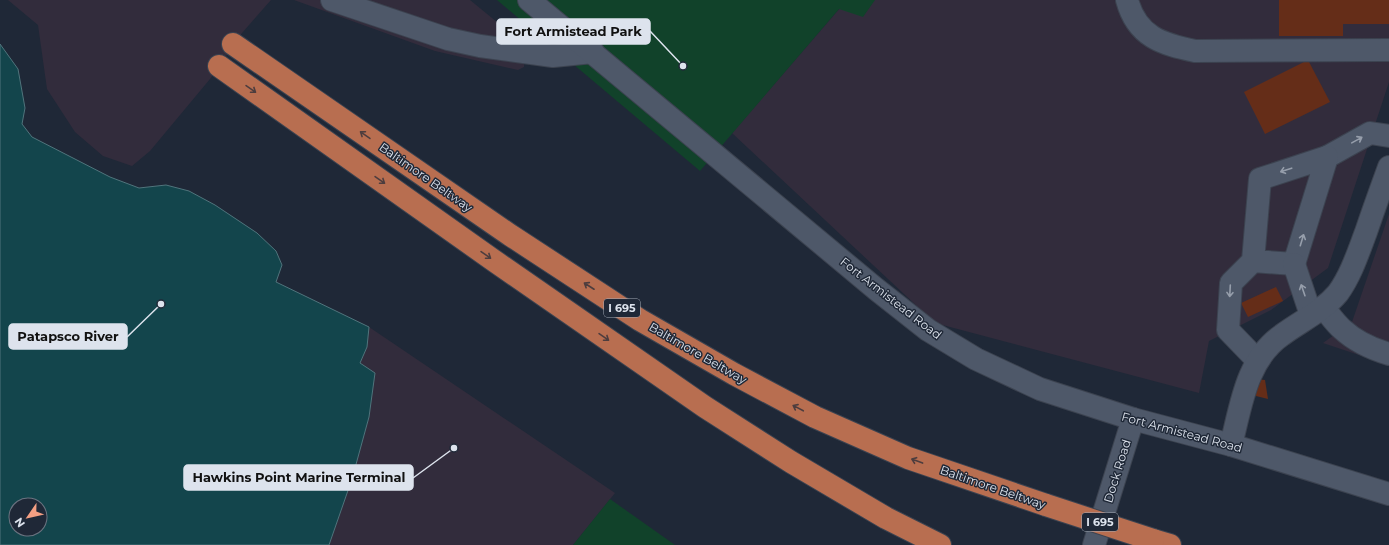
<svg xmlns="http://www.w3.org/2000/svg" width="1389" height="545" font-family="Montserrat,sans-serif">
	<rect width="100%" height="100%" fill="#1f2837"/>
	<g fill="#322c3c">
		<polygon points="8,0 271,0 242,33 210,79 150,151 132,166 103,156 75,132 47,89 38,25"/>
		<polygon points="294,0 470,0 525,45 524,67 518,70 435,51"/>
		<polygon points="847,0 1389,0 1389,82 1328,268 1271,310 1209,341 1199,393 935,323 732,133"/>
		<polygon points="1389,214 1389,365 1323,343 1352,322"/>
		<polygon points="369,327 615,493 573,545 329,545 352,479 369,417 375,373 360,363 367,347"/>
	</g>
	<g fill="#11422a">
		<polygon points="497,0 875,0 863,17 839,9 700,171"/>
		<polygon points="610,499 675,545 573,545"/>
	</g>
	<path fill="#13454c" stroke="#50747c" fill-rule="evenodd" d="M 0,44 L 18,69 L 25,108 L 22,124 L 32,137 L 110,177 L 139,188 L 166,185 L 189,191 L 215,205 L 257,233 L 276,251 L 282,265 L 276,282 L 369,327 L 367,347 L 360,363 L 375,373 L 369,417 L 352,479 L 329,545 L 0,545 ZM 16,505 L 40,505 L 40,529 L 16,529 Z"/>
	<g fill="#652d18">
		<polygon points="1279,0 1389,0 1389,24 1343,24 1343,36 1279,36"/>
		<polygon points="1308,60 1330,102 1265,134 1244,92"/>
		<polygon points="1276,287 1283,301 1248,317 1241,303"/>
		<polygon points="1257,379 1265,380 1268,399 1252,395"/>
	</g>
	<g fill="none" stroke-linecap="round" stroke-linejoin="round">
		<defs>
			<g id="minor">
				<polyline points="332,0 448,39 480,46 553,56 593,52"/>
				<polyline points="529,0 876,289 928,330 976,359 1040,389 1133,419 1231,445 1389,494"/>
				<path d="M 1127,0 C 1137,37 1162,44 1195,51 L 1389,50"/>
				<polyline points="1327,157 1370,133 1389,136"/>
				<polyline points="1253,261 1294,264 1327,157 1260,179 1253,261 1231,283 1228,330 1257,360"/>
				<polyline points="1294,264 1311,315"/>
				<path d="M 1323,307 C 1329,314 1335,323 1342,329 C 1355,341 1372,349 1389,354"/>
				<path d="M 1231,445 C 1241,406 1246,360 1282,335 C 1301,321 1323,311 1338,293 C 1351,275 1358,253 1366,232 C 1373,211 1381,189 1389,167"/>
				<polyline points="1094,545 1133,419"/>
			</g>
			<g id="highway">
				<polyline points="233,44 510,235 640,320 734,374 815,417 908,458 1046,505"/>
				<polyline points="219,66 493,260 705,407 791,462 886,518 940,545"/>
				<polyline points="1153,540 1170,545"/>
			</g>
		</defs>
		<use href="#minor" stroke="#3c4350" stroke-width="24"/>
		<use href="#highway" stroke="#3c4350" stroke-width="24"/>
		<use href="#minor" stroke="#4e5869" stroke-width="22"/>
		<use href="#highway" stroke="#b86e50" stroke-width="22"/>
		<defs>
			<polyline id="highway-bridge" points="1046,505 1153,540"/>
		</defs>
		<use href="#highway-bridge" stroke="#3c4350" stroke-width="24" stroke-linecap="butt"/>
		<use href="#highway-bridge" stroke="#b86e50" stroke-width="22"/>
	</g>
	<defs><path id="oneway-shaft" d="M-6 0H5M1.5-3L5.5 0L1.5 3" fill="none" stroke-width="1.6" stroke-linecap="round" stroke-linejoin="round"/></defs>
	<g stroke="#4d3d3e">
		<use href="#oneway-shaft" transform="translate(251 89) rotate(35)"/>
		<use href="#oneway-shaft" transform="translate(365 135) rotate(-145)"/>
		<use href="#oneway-shaft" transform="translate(380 180) rotate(35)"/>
		<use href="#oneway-shaft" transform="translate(486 255) rotate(35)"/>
		<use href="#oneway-shaft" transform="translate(589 286) rotate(-147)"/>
		<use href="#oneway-shaft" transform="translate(604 337) rotate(35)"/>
		<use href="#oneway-shaft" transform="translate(798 408) rotate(-152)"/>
		<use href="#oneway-shaft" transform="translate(917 461) rotate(-160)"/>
	</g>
	<g stroke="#969eab">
		<use href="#oneway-shaft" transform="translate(1357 140) rotate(-29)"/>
		<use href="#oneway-shaft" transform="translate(1286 170) rotate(162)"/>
		<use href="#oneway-shaft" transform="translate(1302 240) rotate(-73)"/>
		<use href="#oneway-shaft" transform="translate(1303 290) rotate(-109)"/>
		<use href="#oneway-shaft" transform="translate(1230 291) rotate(93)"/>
	</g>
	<g text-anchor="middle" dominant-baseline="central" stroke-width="3" stroke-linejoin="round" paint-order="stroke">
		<g fill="#1f2837" stroke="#a4abb6" stroke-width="1">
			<rect x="604" y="299" width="36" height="18" rx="3"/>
			<rect x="1082" y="513" width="36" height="18" rx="3"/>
		</g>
		<g font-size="11" font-weight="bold" fill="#dde3ed">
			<text x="622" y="308">I 695</text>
			<text x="1100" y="522">I 695</text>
		</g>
		<g font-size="12" fill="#dde3ed" stroke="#1f2837">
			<text transform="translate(426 177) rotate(35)">Baltimore Beltway</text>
			<text transform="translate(891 298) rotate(38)">Fort Armistead Road</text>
			<text transform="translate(698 353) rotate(30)">Baltimore Beltway</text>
			<text transform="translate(1182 432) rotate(15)">Fort Armistead Road</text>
			<text transform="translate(1117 471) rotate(-73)">Dock Road</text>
			<text transform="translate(993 487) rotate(19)">Baltimore Beltway</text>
		</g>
	</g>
	<path fill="none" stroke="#dde3ed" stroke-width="1.5" d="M683 66L650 31M161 304L127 337M454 448L413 478"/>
	<g fill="#dde3ed" stroke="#1f2837" stroke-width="1.5">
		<circle cx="683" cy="66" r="4"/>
		<circle cx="161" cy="304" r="4"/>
		<circle cx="454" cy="448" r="4"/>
	</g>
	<g fill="#dde3ed" stroke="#dde3ed" stroke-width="1.5">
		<rect x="497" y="19" width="153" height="25" rx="4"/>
		<rect x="9" y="324" width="118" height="25" rx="4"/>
		<rect x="184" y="465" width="229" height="25" rx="4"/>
	</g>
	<g font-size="13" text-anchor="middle" font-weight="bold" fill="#111">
		<text x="573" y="36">Fort Armistead Park</text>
		<text x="68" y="341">Patapsco River</text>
		<text x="299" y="482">Hawkins Point Marine Terminal</text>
	</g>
	<g transform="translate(28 517) rotate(236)"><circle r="19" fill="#1f2837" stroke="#6b7380"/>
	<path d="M0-3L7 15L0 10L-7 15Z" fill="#f39f83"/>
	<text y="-6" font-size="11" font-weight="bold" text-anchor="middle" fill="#dde3ed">N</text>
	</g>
</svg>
